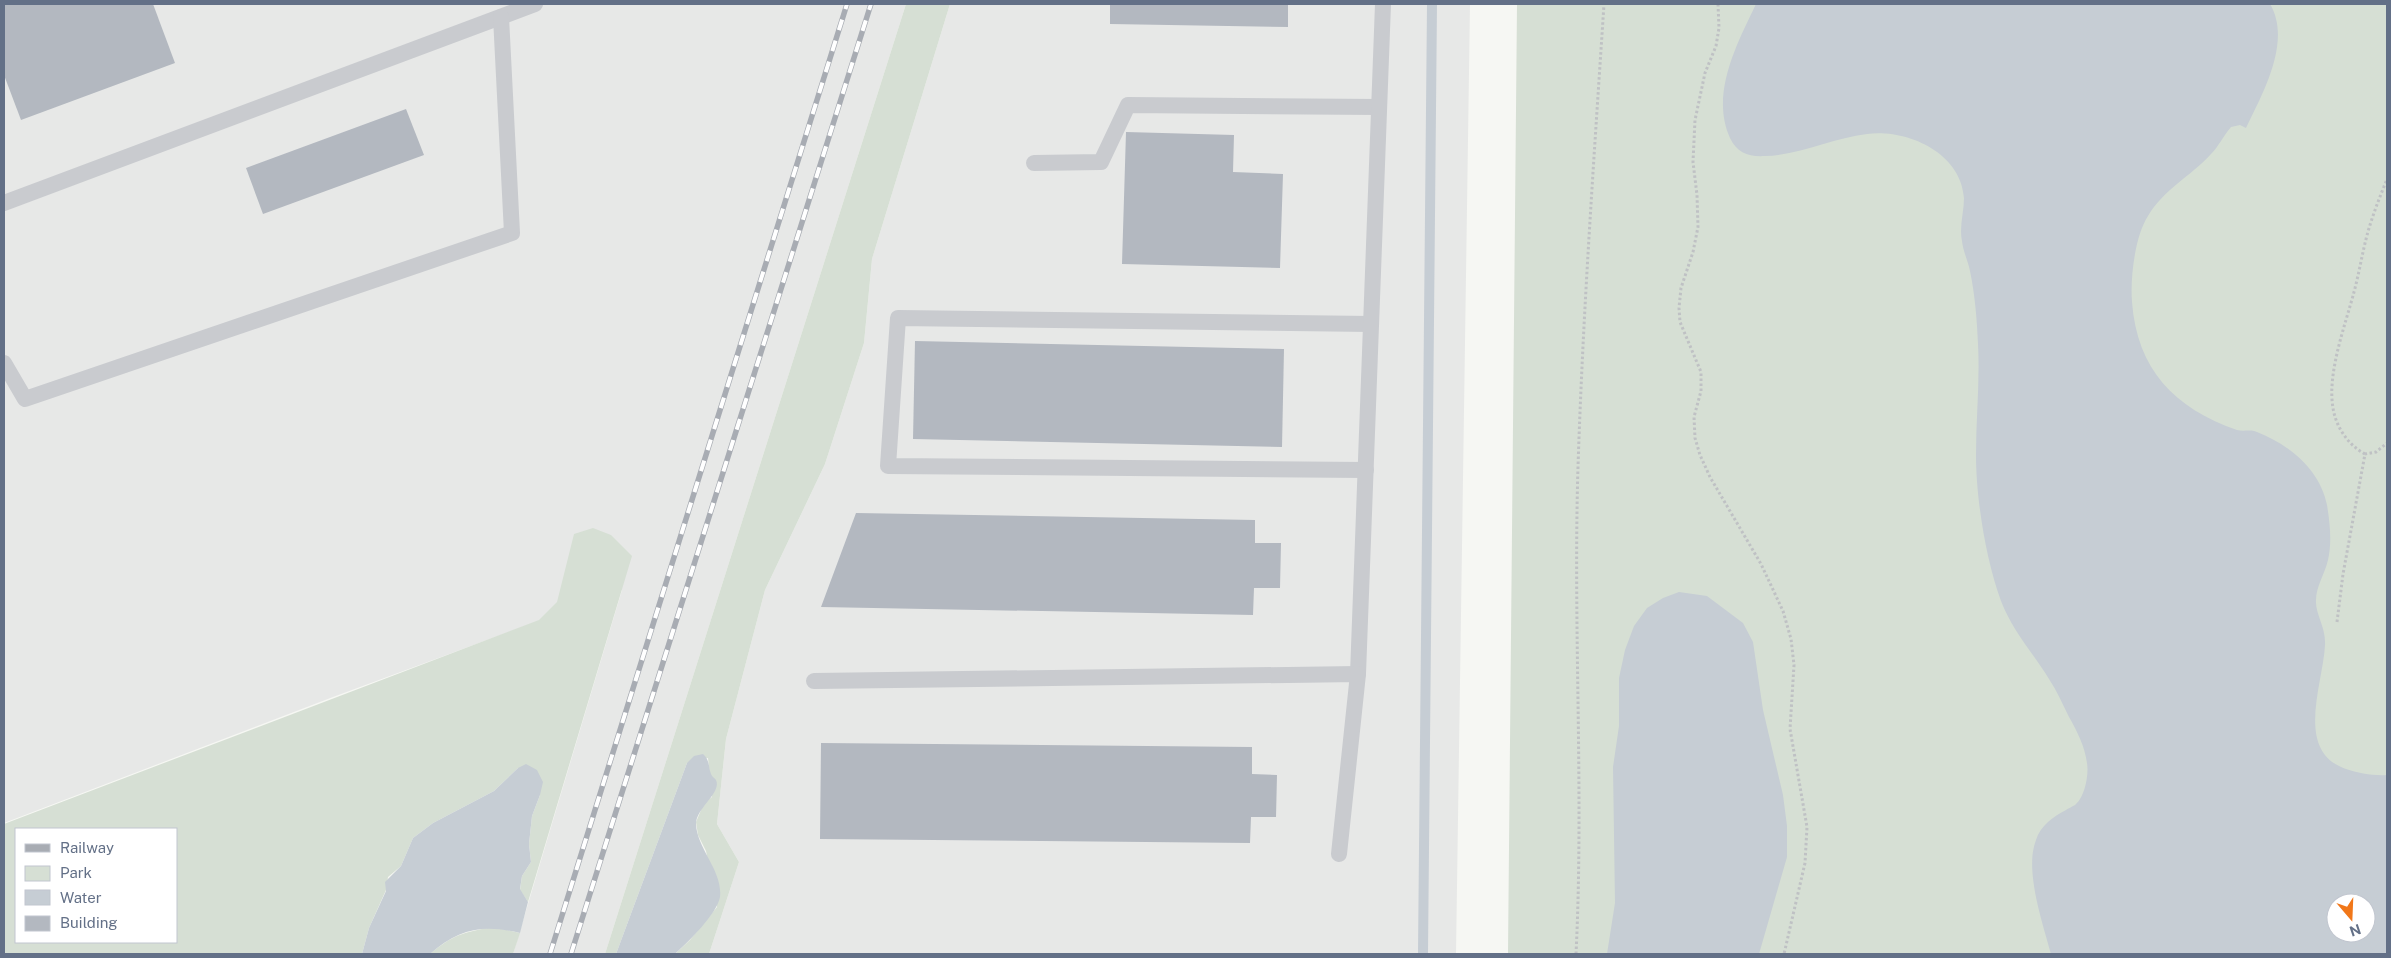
<svg xmlns="http://www.w3.org/2000/svg" width="2391" height="958" font-family="'Public Sans',sans-serif">
	<rect width="100%" height="100%" fill="#f6f7f3"/>
	<g fill="#e7e8e7">
		<polygon points="4,4 906,4 605,954 513,954 622,590 333,697 4,823"/>
		<polygon points="950,4 1470,4 1456,954 709,954 739,862 717,824 726,739 765,590 825,464 864,343 872,259"/>
	</g>
	<g fill="#d6dfd4" fill-rule="evenodd">
		<polygon points="906,4 950,4 872,259 864,343 825,464 765,590 726,739 717,824 739,862 709,954 675,954 690,940 717,907 706,851 698,835 696,822 704,803 712,797 708,758 687,763 616,954 605,954"/>
		<path d="M 1517,4 L 2387,4 L 2387,954 L 1508,954 ZM 2336,903 L 2366,903 L 2366,933 L 2336,933 Z"/>
		<path d="M 593,528 L 611,535 L 632,556 L 528,902 L 520,890 L 522,876 L 531,862 L 529,844 L 532,816 L 540,795 L 518,768 L 494,791 L 433,823 L 413,838 L 401,866 L 388,877 L 386,890 L 369,928 L 362,954 L 4,954 L 4,824 L 539,620 L 557,602 L 574,534 ZM 16,829 L 176,829 L 176,942 L 16,942 Z"/>
		<path d="M 493,927 L 520,933 L 513,954 L 430,954 C 452,935 464,932 493,927 Z"/>
	</g>
	<g fill="#c6cdd4" fill-rule="evenodd">
		<path d="M 1756,4 L 2270,4 C 2292,41 2263,93 2246,128 L 2240,125 L 2231,127 C 2223,136 2219,146 2211,154 C 2190,177 2164,189 2148,216 C 2135,236 2130,278 2132,302 C 2137,369 2174,408 2237,430 C 2244,432 2250,429 2257,432 C 2290,445 2320,470 2327,505 C 2330,523 2332,543 2328,560 C 2325,573 2316,587 2316,600 C 2315,614 2326,627 2325,645 C 2323,685 2294,751 2346,769 C 2358,773 2374,776 2387,775 L 2387,954 L 2051,954 C 2043,924 2024,870 2036,840 C 2040,826 2054,816 2066,810 C 2067,809 2076,805 2076,804 C 2085,796 2089,774 2087,763 C 2085,747 2077,731 2069,717 C 2063,705 2057,691 2049,679 C 2033,653 2012,630 2001,601 C 1986,560 1976,499 1976,455 C 1976,418 1980,381 1978,344 C 1977,320 1975,295 1970,271 C 1968,261 1963,251 1962,241 C 1959,227 1964,212 1964,198 C 1961,153 1908,129 1867,134 C 1833,138 1800,155 1765,156 C 1749,157 1737,153 1730,138 C 1710,94 1737,44 1756,4 ZM 2336,903 L 2366,903 L 2366,933 L 2336,933 Z"/>
		<polygon points="1679,592 1707,596 1743,623 1753,642 1763,710 1783,795 1787,826 1787,857 1759,954 1607,954 1615,903 1613,767 1619,726 1619,678 1625,650 1634,626 1647,608 1663,598"/>
		<path d="M 703,754 C 710,760 708,766 711,774 C 712,777 715,778 716,780 C 722,793 696,808 696,824 C 697,849 723,871 720,897 C 717,914 688,942 675,954 L 616,954 L 687,763 L 694,756 Z"/>
		<path d="M 526,764 L 537,770 L 543,782 L 540,795 L 532,816 L 529,844 L 531,862 L 522,876 L 520,889 L 528,902 L 520,933 C 482,924 459,929 430,954 L 362,954 L 369,928 L 386,891 L 385,882 L 401,866 L 413,838 L 433,823 L 494,791 L 518,768 Z"/>
	</g>
	<g fill="none" stroke-linecap="round" stroke-linejoin="round">
		<polyline stroke="#c6cdd4" stroke-width="10" points="1423,954 1432,4"/>
	</g>
	<g fill="#b3b8c0">
		<polygon points="4,4 153,4 175,63 21,120 4,75"/>
		<polygon points="1110,4 1288,4 1288,27 1110,24"/>
		<polygon points="406,109 424,155 263,214 246,168"/>
		<polygon points="1126,132 1234,135 1233,172 1283,174 1280,268 1122,264"/>
		<polygon points="915,341 1284,349 1282,447 913,439"/>
		<polygon points="856,513 1255,520 1255,543 1281,543 1280,588 1254,588 1253,615 821,607"/>
		<polygon points="821,743 1252,747 1252,774 1277,775 1276,817 1251,817 1250,843 820,839"/>
	</g>
	<g fill="none" stroke-linecap="round" stroke-linejoin="round">
		<g stroke="#bfc1c4" stroke-width="3" stroke-dasharray="2.5 2.5" stroke-linecap="butt">
			<polyline points="1718,4 1719,28 1716,46 1705,73 1695,120 1693,162 1697,195 1698,227 1693,252 1681,288 1679,308 1680,322 1701,372 1701,391 1694,417 1695,438 1700,455 1710,477 1761,564 1783,611 1791,639 1794,665 1790,729 1807,827 1805,863 1784,954"/>
			<path d="M 2365,454 C 2348,445 2336,427 2333,408 C 2327,373 2345,326 2354,292 C 2360,270 2363,247 2370,225 C 2375,209 2381,194 2387,179"/>
			<polyline points="2337,622 2343,574 2365,454 2376,452 2387,443"/>
			<path d="M 1576,954 C 1584,792 1573,629 1578,467 C 1583,312 1594,158 1604,4"/>
		</g>
		<g stroke="#c9cbcf" stroke-width="16">
			<polyline points="1034,163 1101,162 1128,105 1379,107"/>
			<polyline points="4,203 535,4"/>
			<polyline points="4,363 25,399 512,233 501,17"/>
			<polyline points="1366,470 888,466 898,318 1371,324"/>
			<polyline points="1358,674 1383,4"/>
			<polyline points="814,681 1358,674 1339,854"/>
		</g>
		<defs>
			<g id="rail">
				<polyline points="550,954 847,4"/>
				<polyline points="571,954 871,4"/>
			</g>
		</defs>
		<use href="#rail" stroke="#a8acb3" stroke-width="5.5"/>
		<use href="#rail" stroke="#fff" stroke-width="4" stroke-dasharray="11" stroke-linecap="butt"/>
	</g>
	<rect width="2391" height="958" fill="none" stroke="#637087" stroke-width="10"/>
	<rect x="15" y="828" width="162" height="115" fill="#ffffff" stroke="#c1c6cf"/>
	<rect x="25" y="844" width="25" height="8" fill="#a8acb3" stroke="#c1c6cf"/>
	<text x="60" y="853" font-size="15" fill="#637087">Railway</text>
	<rect x="25" y="866" width="25" height="15" fill="#d6dfd4" stroke="#c1c6cf"/>
	<text x="60" y="878" font-size="15" fill="#637087">Park</text>
	<rect x="25" y="890" width="25" height="15" fill="#c6cdd4" stroke="#c1c6cf"/>
	<text x="60" y="903" font-size="15" fill="#637087">Water</text>
	<rect x="25" y="916" width="25" height="15" fill="#b3b8c0" stroke="#c1c6cf"/>
	<text x="60" y="928" font-size="15" fill="#637087">Building</text>
	<g transform="translate(2351 918) rotate(161)"><circle r="24" fill="#ffffff" stroke="#c1c6cf"/>
	<path d="M0-4L9 19L0 12L-9 19Z" fill="#f17719"/>
	<text y="-8" font-size="14" font-weight="bold" text-anchor="middle" fill="#637087">N</text>
	</g>
</svg>
